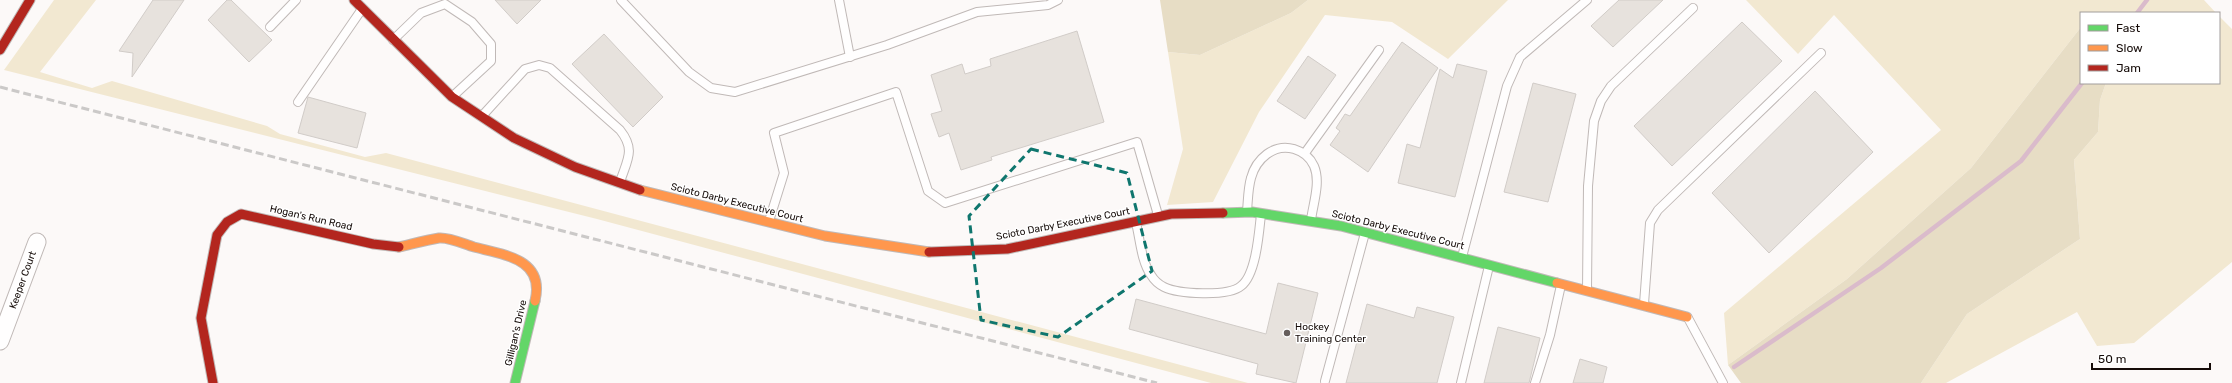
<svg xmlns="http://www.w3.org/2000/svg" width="2232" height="383" font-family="Rubik,sans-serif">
	<rect width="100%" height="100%" fill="#fcf9f8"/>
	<g fill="#f2e8d1">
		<polygon points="54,0 96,0 40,72 92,88 112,81 267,126 280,134 365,157 386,153 1248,383 1211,383 597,219 4,70"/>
		<polygon points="1308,0 1508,0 1448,59 1392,22 1325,15 1259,112 1213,202 1167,205 1183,149 1168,52 1200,55 1291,13"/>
		<polygon points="1746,0 2204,0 2216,13 2081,13 2081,27 1971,168 1847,279 1728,365 1724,313 1941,130 1834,15 1798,54"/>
		<polygon points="2219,16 2232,29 2232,262 2134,343 2097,346 2077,312 1946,383 1921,383 1967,314 2080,239 2074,160 2098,132 2100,100 2106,83 2219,83"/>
	</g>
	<g fill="#e7ddc5">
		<polygon points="1160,0 1308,0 1291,13 1200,55 1168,52"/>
		<polygon points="2081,27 2081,83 2106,83 2100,100 2098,132 2074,160 2080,239 1967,314 1921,383 1741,383 1728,365 1847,279 1971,168"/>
	</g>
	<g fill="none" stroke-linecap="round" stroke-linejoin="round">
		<g stroke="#dabbcb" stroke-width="4.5">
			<polyline points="2137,13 2147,0"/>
			<polyline points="1734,367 1881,268 2021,161 2082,83"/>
		</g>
	</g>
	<g fill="#e7e2dd" stroke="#d1ccc8">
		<polygon points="153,0 184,0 132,77 133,53 119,51"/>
		<polygon points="227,0 231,0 272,40 249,62 208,20"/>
		<polygon points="495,0 541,0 517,24"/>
		<polygon points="1619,0 1663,0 1613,47 1591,26"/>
		<polygon points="1742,22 1782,61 1672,166 1634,126"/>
		<polygon points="1077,31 1104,122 991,157 992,160 961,170 949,133 939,137 931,114 942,111 931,75 962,64 965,74 991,66 990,59"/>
		<polygon points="604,34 663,97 633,127 572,64"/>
		<polygon points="1402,42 1438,68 1368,172 1330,145 1340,131 1336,128 1345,114 1350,116"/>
		<polygon points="1308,56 1336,75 1305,119 1277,101"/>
		<polygon points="1457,64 1487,71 1455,197 1398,183 1407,144 1420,148 1440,69 1453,78"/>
		<polygon points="1533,83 1576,94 1548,202 1504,192"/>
		<polygon points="1815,91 1873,152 1769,253 1712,193"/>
		<polygon points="308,97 366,113 357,148 298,133"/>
		<polygon points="1278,283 1318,293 1296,383 1256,374 1258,364 1129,329 1136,299 1266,334"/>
		<polygon points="1367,304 1414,318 1417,307 1454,317 1437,383 1346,383"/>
		<polygon points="1498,327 1540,338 1529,383 1484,383"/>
		<polygon points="1580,359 1607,367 1603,383 1573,383"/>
	</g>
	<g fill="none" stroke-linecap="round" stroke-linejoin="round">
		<defs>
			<g id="lane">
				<polyline points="621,0 689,72 711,88 735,92 887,45 977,12 1048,5 1058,0"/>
				<polyline points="839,0 850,57"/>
				<polyline points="270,27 296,0"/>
				<polyline points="393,40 421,13 445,4 472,22 491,44 491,61 453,96"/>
				<polyline points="298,102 362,9"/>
				<path d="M 482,116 L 525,69 L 539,65 L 550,68 L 620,130 C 636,150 627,160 620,182"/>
				<polyline points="1305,153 1379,50"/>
				<path d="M 1247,211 C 1248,201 1248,188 1251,178 C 1256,159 1274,143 1294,149 C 1304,152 1310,157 1314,166 C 1321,182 1313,204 1311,220"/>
				<polyline points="769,221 784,173 774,133 896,92 928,191 945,203 1137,142 1158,215"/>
				<path d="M 1136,223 C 1140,238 1141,261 1151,275 C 1154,280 1158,284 1164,287 C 1178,294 1228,297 1241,286 C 1256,275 1259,233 1261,214"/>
				<polyline points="1462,257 1507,86 1520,57 1587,0"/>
				<polyline points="1587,290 1588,186 1594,121 1601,101 1611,86 1693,8"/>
				<polyline points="1644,304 1650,223 1658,210 1821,53"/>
				<polyline points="1688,318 1723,383"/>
				<polyline points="1325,381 1365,233"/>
				<polyline points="1461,383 1489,266"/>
				<polyline points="1535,383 1550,335 1561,285"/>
			</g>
			<polyline id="street" points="0,341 37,242"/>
			<g id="fast">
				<polyline points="1223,213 1252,212 1341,226 1557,283"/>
				<polyline points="515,383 535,301"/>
			</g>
			<g id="slow">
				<polyline points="640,190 825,236 929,252"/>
				<path d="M 399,247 C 412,244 426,240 439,238 C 449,237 464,244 474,247 C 505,255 545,259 535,301"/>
				<polyline points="1557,283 1687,317"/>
			</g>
			<g id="jam">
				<polyline points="354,0 452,97 514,138 575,167 640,190"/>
				<polyline points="0,50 30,0"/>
				<polyline points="929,252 1007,249 1171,214 1223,213"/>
				<polyline points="213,383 201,318 217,235 227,222 241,214 373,244 399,247"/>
			</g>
		</defs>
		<use href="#lane" stroke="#c0b9b7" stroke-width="10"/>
		<use href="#street" stroke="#c0b9b7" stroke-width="19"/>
		<use href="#fast" stroke="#c0b9b7" stroke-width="11"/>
		<use href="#slow" stroke="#c0b9b7" stroke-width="11"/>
		<use href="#jam" stroke="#c0b9b7" stroke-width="11"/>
		<use href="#lane" stroke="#fffefe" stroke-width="8"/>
		<use href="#street" stroke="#fffefe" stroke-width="17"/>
		<use href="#fast" stroke="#63d668" stroke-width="9"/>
		<use href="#slow" stroke="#ff974d" stroke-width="9"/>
		<use href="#jam" stroke="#b3261e" stroke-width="9"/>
		<polyline stroke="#cbc9c8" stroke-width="3" stroke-dasharray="8 4" stroke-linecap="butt" points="0,87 1157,383"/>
	</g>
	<path fill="none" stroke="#0f766e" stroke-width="3" stroke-dasharray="8 5" stroke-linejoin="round" d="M 1031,149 L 1127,173 L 1152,271 L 1058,337 L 981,320 L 969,216 Z"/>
	<circle fill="#665e5c" stroke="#fff" stroke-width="1.5" cx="1287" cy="333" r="4"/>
	<g text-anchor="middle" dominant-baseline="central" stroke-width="3" stroke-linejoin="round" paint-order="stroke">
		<g font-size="10" fill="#150b08" stroke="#fff">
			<text transform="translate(737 203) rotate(14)">Scioto Darby Executive Court</text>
			<text transform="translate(311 218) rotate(13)">Hogan's Run Road</text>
			<text transform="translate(1063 224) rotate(-11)">Scioto Darby Executive Court</text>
			<text transform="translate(1398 230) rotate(14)">Scioto Darby Executive Court</text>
			<text transform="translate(23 280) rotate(-70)">Keeper Court</text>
			<text transform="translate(516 333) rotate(-77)">Gilligan's Drive</text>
		</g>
		<g font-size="10" fill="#150b08" stroke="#fff" text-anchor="start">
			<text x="1295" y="327">Hockey<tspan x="1295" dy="12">Training Center</tspan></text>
		</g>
	</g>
	<rect x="2080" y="12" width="140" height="72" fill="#ffffff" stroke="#a19d9c"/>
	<rect x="2088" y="25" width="20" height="6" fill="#63d668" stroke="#a19d9c"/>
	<text x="2116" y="32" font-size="12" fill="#150b08">Fast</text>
	<rect x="2088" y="45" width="20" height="6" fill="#ff974d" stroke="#a19d9c"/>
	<text x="2116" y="52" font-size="12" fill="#150b08">Slow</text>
	<rect x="2088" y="65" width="20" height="6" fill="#b3261e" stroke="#a19d9c"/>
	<text x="2116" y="72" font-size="12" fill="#150b08">Jam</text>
	<path d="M2092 363v6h118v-6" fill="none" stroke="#150b08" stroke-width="2"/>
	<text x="2098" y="363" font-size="12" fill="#150b08" stroke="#ffffff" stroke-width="3" paint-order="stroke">50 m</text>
</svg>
